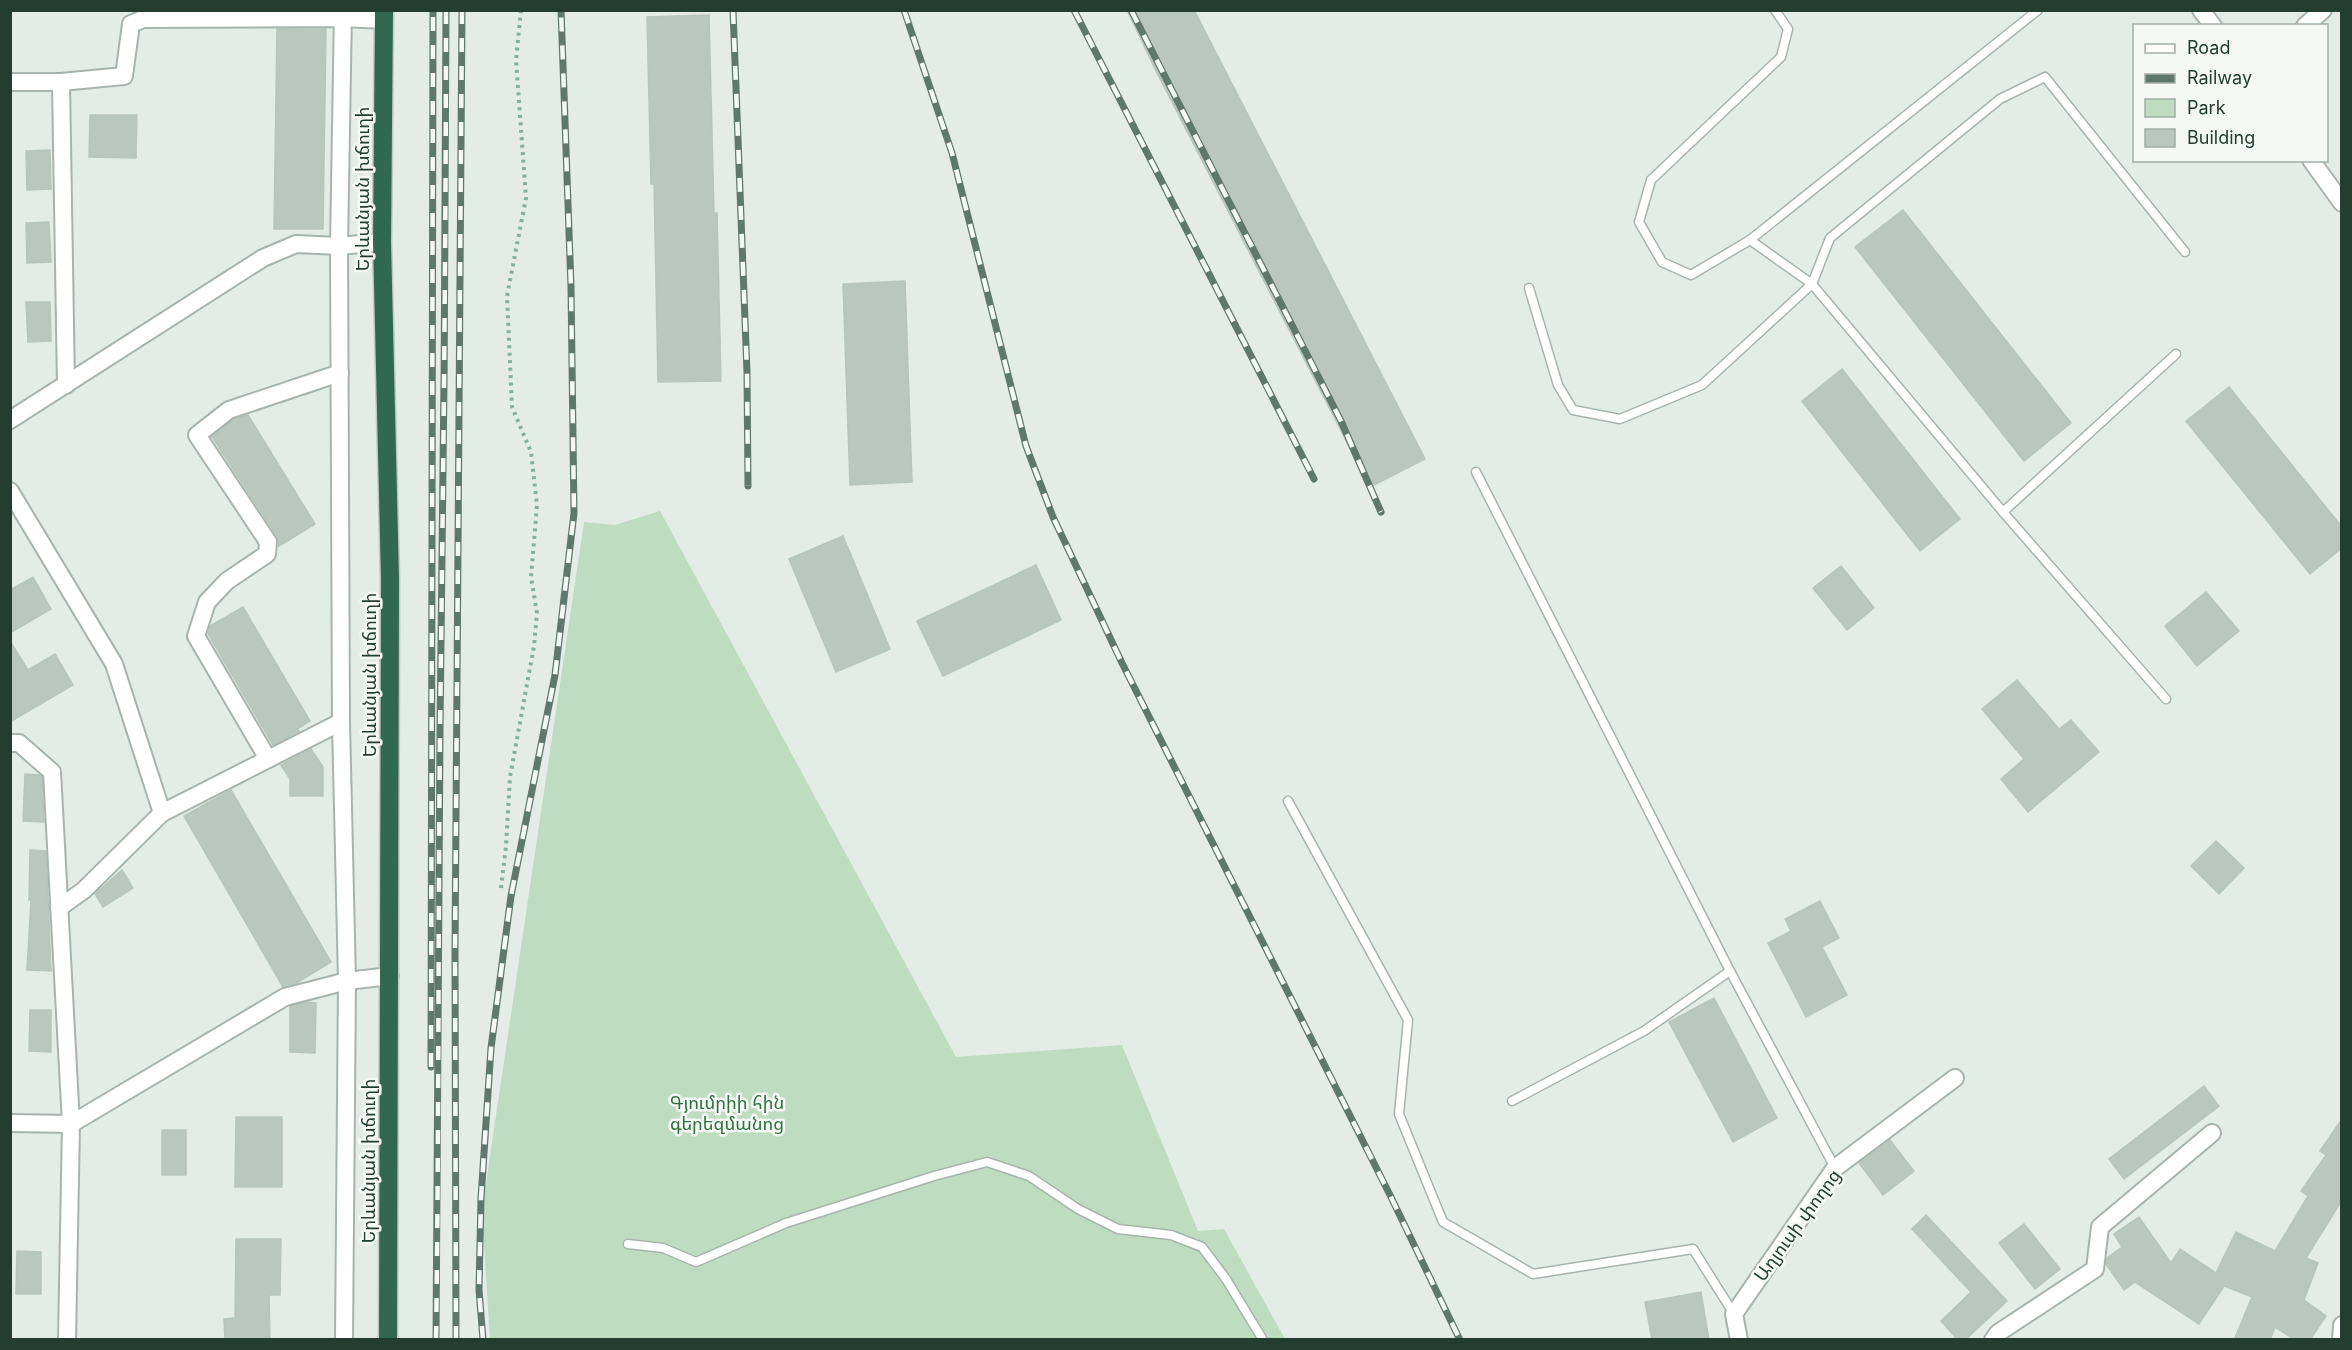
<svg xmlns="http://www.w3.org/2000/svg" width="2352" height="1350" font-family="Inter,'Noto Sans Armenian',sans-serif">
	<rect width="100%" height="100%" fill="#e4ece7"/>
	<polygon fill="#bedcbf" points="660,511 956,1057 1122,1045 1198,1231 1224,1229 1285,1339 490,1340 482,1210 584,522 615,525"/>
	<g fill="#b9c7bf" stroke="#b6c6bc" stroke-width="1.5">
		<polygon points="1127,10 1194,10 1425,459 1370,487 1156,71"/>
		<polygon points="709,15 714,213 717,213 721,381 658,382 654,184 651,184 647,17"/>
		<polygon points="277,29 326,29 323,229 274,229"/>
		<polygon points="90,115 137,115 136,158 89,157"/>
		<polygon points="50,150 51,189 27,190 26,151"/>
		<polygon points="1903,210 2071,423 2024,461 1855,247"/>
		<polygon points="49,222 51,262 27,263 26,223"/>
		<polygon points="905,281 912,482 850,485 843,284"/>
		<polygon points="26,302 50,302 51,341 28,342"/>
		<polygon points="1842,369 1960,519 1920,551 1802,401"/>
		<polygon points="2229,387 2342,527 2342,548 2310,574 2186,421"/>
		<polygon points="248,415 315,524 279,546 277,536 212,437 234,419"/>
		<polygon points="843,536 890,649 836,672 789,559"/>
		<polygon points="1036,565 1061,620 943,676 917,621"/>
		<polygon points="1841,566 1874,608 1847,630 1813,588"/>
		<polygon points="33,577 51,609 10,633 10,590"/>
		<polygon points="2206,592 2239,631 2197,666 2165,626"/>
		<polygon points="243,607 310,721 297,729 299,731 273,745 208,634 210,626"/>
		<polygon points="10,641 28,670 55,654 73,685 10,722"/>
		<polygon points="2017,680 2059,729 2071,720 2099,752 2028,812 2001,779 2024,759 1982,709"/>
		<polygon points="311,749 323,767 323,796 290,796 290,779 281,765"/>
		<polygon points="25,774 39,775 42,777 44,822 23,821"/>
		<polygon points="231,790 331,962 295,984 283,987 184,816"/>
		<polygon points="2216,841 2244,868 2219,894 2191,866"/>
		<polygon points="30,850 46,851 51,971 27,970 31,900 29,900"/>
		<polygon points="122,870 133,888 103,907 95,894"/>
		<polygon points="1820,901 1839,938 1822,947 1847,995 1806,1017 1768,943 1791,931 1785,919"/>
		<polygon points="1714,998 1777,1118 1733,1142 1669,1022"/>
		<polygon points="306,1002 316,1003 315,1053 290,1052 290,1006"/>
		<polygon points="30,1010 51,1010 51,1052 29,1051"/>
		<polygon points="2204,1086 2219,1106 2124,1179 2109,1159"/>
		<polygon points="236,1117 282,1117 282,1187 235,1187"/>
		<polygon points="2342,1119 2342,1200 2306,1258 2318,1263 2304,1300 2326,1316 2310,1340 2295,1340 2275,1327 2270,1340 2234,1340 2252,1297 2224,1286 2199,1324 2135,1282 2124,1290 2106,1264 2107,1258 2122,1247 2114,1234 2139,1217 2171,1263 2180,1249 2216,1273 2236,1232 2275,1251 2308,1196 2301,1191 2326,1155 2320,1151"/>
		<rect x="162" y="1130" width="24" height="45"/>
		<polygon points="1890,1140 1914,1171 1883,1195 1859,1163"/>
		<polygon points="1926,1215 2007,1301 1965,1340 1958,1340 1941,1321 1971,1292 1912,1229"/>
		<polygon points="2024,1224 2060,1269 2035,1289 1999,1243"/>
		<polygon points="236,1239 281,1239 280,1295 269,1295 270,1340 225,1340 224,1319 235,1318"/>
		<polygon points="17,1251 41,1252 41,1294 16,1294"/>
		<polygon points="1701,1292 1709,1340 1652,1340 1645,1302"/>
	</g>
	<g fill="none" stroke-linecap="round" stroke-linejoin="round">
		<defs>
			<g id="lane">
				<polyline points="2038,10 1750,240 1812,284 2003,512 2166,699"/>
				<polyline points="1750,240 1691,275 1662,262 1639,222 1651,180 1781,57 1788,29 1775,10"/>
				<polyline points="1529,288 1558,385 1573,410 1620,419 1702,385 1812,284 1830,238 2000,99 2045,77 2185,252"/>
				<polyline points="1476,472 1730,971 1835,1168"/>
				<polyline points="2003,512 2176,354"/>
				<polyline points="1288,801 1408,1020 1399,1114 1443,1222 1533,1274 1693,1249 1734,1314"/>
				<polyline points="1512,1101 1644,1031 1730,971"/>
				<polyline points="628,1244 663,1248 696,1262 786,1223 934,1176 987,1162 1029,1176 1078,1209 1118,1229 1171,1235 1202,1247 1226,1279 1263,1340"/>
			</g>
			<g id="street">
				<polyline points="343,10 339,246 341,722 347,981 344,1340"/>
				<polyline points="2201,10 2213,26"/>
				<polyline points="2305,26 2323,10"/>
				<polyline points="10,82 61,82 124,76 131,24 143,19 343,18 384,20"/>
				<polyline points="61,82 66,385"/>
				<polyline points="2311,160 2342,203"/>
				<polyline points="10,420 263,258 296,244 339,246 382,242"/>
				<polyline points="10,491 114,664 162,813"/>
				<polyline points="10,743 19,743 52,772 71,1124 67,1340"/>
				<polyline points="268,759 196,636 207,602 227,581 267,554 268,542 197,435 229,410 340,373"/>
				<polyline points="59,908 84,890 162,813 341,722"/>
				<polyline points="10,1123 71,1124 285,997 347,981 390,976"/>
				<polyline points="1739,1340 1734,1314 1835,1168 1955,1078"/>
				<polyline points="1993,1340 1998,1333 2095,1269 2100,1227 2212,1133"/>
				<polyline points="2341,1340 2342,1325"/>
			</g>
			<polyline id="highway" points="384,10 382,242 390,579 388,1340"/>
		</defs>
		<use href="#lane" stroke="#a7b4ad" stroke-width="11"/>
		<use href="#street" stroke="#a7b4ad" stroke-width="20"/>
		<use href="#highway" stroke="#c2c9c5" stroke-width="21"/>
		<polyline stroke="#86ae99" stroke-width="4" stroke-dasharray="3 4.5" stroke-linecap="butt" points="501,888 506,846 510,777 534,646 537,613 531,577 537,505 531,452 512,407 507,296 526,198 516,60 521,10"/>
		<use href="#lane" stroke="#fff" stroke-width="8"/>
		<use href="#street" stroke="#fff" stroke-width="16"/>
		<use href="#highway" stroke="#316851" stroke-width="18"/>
		<defs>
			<g id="rail">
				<polyline points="733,10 747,372 748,486"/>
				<polyline points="904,10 952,153 1026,446 1053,517 1122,663 1390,1195 1460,1340"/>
				<polyline points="1074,10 1314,479"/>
				<polyline points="1131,10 1341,421 1381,512"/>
				<polyline points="431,1067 433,10"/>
				<path d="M 436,1340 C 439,1137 438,934 440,732 C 443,491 446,251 446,10"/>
				<polyline points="456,1340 455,951 462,10"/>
				<polyline points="483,1340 479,1290 481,1198 491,1048 511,896 555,675 574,513 571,287 561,10"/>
			</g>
		</defs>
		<use href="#rail" stroke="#5f786c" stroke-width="7"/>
		<use href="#rail" stroke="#f4f9f5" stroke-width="4.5" stroke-dasharray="14" stroke-linecap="butt"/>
	</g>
	<g text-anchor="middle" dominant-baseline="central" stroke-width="5" stroke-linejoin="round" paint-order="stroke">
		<g font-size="18" fill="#243d31" stroke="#f4f9f5">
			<text transform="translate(362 189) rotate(-90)">Երևանյան խճուղի</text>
			<text transform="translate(369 675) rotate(-90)">Երևանյան խճուղի</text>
			<text transform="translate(368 1161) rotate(-90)">Երևանյան խճուղի</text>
			<text transform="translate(1797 1225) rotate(-54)">Աղյուսի փողոց</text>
		</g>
		<g font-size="18" fill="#30723b" stroke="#f4f9f5">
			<text x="727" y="1102">Գյումրիի հին<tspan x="727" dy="21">գերեզմանոց</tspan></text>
		</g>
	</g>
	<rect width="2352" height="1350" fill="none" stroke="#243d31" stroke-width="24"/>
	<rect x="2133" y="24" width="195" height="138" fill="#f4f9f5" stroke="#a1aea7" stroke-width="1.5"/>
	<rect x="2145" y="44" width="30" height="9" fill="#ffffff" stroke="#a1aea7" stroke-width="1.5"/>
	<text x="2187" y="54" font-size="18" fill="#243d31">Road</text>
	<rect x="2145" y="74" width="30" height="9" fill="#5f786c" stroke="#a1aea7" stroke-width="1.5"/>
	<text x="2187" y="84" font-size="18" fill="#243d31">Railway</text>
	<rect x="2145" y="99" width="30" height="18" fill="#bedcbf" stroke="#a1aea7" stroke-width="1.5"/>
	<text x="2187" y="114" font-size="18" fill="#243d31">Park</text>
	<rect x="2145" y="129" width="30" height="18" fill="#b9c7bf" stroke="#a1aea7" stroke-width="1.5"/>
	<text x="2187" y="144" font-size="18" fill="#243d31">Building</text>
</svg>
